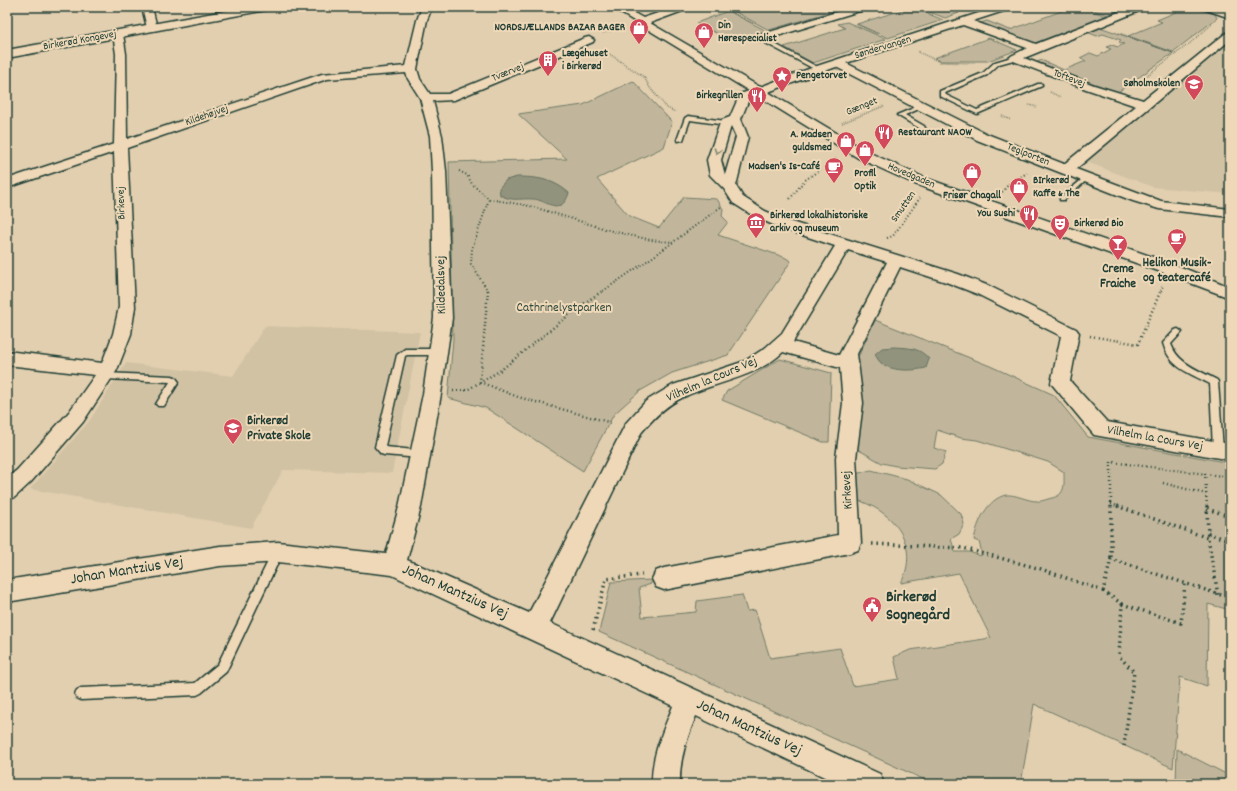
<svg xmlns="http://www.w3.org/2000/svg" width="1237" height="791" font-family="Dekko,sans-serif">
	<rect width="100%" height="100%" fill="#e2cfaf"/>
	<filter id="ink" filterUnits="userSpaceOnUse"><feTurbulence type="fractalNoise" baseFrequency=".025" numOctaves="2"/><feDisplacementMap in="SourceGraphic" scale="8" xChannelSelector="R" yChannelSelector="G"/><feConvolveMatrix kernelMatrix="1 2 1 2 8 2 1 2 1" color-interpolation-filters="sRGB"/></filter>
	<g filter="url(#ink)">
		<g fill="#d1c2a4">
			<polygon points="1230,40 1230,194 1153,187 1084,161"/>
			<polygon points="265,326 420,332 392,473 283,470 251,528 30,489 90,420 126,363 233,376"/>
		</g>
		<g fill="#c1b69b" stroke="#707a68">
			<polygon points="733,7 847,7 769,30 728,8"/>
			<polygon points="912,7 943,20 888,38 857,24"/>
			<polygon points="917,7 943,7 959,13 945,18"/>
			<polygon points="1062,7 1082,7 1106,16 1035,43 1030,43 980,23 987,21 1010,30 1067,9"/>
			<polygon points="1086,7 1128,7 1108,15"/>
			<polygon points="1188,7 1215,14 1217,18 1173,52 1128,36 1162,22 1157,20"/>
			<polygon points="728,11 763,29 765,31 732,41 696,23"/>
			<polygon points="847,22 886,39 813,63 784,47 845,28 838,24"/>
			<polygon points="1097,26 1173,53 1118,92 1036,63 1041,60 1064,70 1086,61 1080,58 1090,53 1098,56 1111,49 1106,47 1112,45 1118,47 1124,44 1119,42 1121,40 1103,34 1097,36 1084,31"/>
			<polygon points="989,38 1017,50 988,61 941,61 934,58"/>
			<polygon points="633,81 672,122 664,147 597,179 629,216 659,228 684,197 717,199 723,209 722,216 728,222 718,235 784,257 791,261 728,355 672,373 640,391 614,414 583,471 486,408 448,398 453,339 449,162 567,159 518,114 583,105"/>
			<path d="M 875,320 L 990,366 L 1054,395 L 1088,437 L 1230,463 L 1230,610 L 1208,604 L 1207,686 L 1180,677 L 1173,768 L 1034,704 L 1021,784 L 934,784 L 599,632 L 611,582 L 651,580 L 651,584 L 639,588 L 642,617 L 696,612 L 697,601 L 742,595 L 747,611 L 755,610 L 770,658 L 840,648 L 853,686 L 899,679 L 894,657 L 910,650 L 991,638 L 959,573 L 901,583 C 921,545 893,511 857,500 L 855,474 L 871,470 L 907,479 L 941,495 L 961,514 L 964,524 L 959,534 L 951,539 L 955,552 L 969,552 L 981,556 L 981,549 L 979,542 L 974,540 C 977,523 987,499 1006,495 C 1016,494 1027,501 1037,501 C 1041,502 1047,499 1052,498 C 1066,495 1064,484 1064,472 L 1048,462 L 977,440 L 961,438 L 937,430 L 934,448 L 946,452 L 942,464 L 935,469 L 896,466 L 882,463 L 857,449 L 853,361 L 859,355 Z"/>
			<polygon points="780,359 831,373 829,442 823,442 722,400 727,391"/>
			<polygon points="1177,749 1230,776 1230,784 1176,784"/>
		</g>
		<g fill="#92937d" stroke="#647160">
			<path d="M 517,177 C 537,177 553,179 569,193 C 561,218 545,199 533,199 C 519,198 513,202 500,195 L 499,188 L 506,180 Z"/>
			<path d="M 894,347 C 908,348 919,347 929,359 L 926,368 C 912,371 891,372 880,362 C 878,360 876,356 875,354 L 882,348 Z"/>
		</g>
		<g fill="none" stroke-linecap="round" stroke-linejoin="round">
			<defs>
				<g id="lane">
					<polygon points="758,37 762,37 821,69 816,70 758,39"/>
					<polygon points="1015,56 1017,57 1017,59 999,64 987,75 945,93 946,95 977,110 1038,84 1042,84 1042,86 977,114 940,96 940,91 983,73 995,62"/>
					<polygon points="921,105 926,106 905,115 924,126 926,130 921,135 918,133 920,130 919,128 897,115"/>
					<polygon points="688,116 726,121 729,123 726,125 690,120 683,140 678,141 677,140 685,118"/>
					<polygon points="1086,176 1089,178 1088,179 1064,200 1060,200 1060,198"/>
					<path d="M 1178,329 L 1182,332 L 1171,344 C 1178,364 1199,370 1217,380 L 1218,382 L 1223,450 L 1221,453 L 1218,454 L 1215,453 L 1213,450 L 1210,384 C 1188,372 1170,368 1163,343 L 1175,330 Z"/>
					<polygon points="405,349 438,349 442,352 438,355 407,355 405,356 385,446 386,447 423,451 425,454 423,457 420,458 384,455 381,454 375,447 397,355"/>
					<polygon points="105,373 172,376 175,377 179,382 164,406 158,406 156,404 170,382 105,379 101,376"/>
					<polygon points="278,547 282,549 283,552 226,672 201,693 197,695 81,700 77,698 75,694 77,690 81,688 195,683 218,664 274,549"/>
				</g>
				<g id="street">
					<polygon points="142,7 152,7 157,28 156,30 148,30 147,28"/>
					<path d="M 422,7 L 432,7 L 427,20 L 417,69 L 420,79 L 430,94 L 448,94 L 585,38 L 589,37 L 594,40 L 593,42 L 454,100 L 433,101 L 442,136 L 446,171 L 452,318 L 441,394 L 421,507 L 407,560 L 529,613 L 626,423 L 646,401 L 673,385 L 745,361 L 765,348 L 782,333 L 835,246 L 778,227 L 755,217 L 733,203 L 724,189 L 710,175 L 707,160 L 720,123 L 722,120 L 730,117 L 740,94 L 749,91 L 611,7 L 623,7 L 643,18 L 676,7 L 690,7 L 688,9 L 650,23 L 760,87 L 814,67 L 997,7 L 1012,7 L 1010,9 L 973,21 L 1036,44 L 1132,7 L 1146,7 L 1144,9 L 1024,58 L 1094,85 L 1143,100 L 1226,33 L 1230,32 L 1230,40 L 1076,169 L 1161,201 L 1230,209 L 1230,217 L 1159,209 L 1133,201 L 977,140 L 836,67 L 768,92 L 868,152 L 925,178 L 1176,265 L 1230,287 L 1230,298 L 1164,273 L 915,184 L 858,158 L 758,96 L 749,99 L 741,119 L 748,137 L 736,186 L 743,197 L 765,211 L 788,221 L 958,274 L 989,286 L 1076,329 L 1079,333 L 1070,381 L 1107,422 L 1230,444 L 1230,460 L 1094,435 L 1051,383 L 1061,336 L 977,294 L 946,282 L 900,267 L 857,354 L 863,403 L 856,458 L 861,543 L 858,550 L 850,553 L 664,590 L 656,587 L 652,579 L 656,571 L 664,568 L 838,535 L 836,458 L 843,403 L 840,368 L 783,352 C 757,377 720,381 688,395 C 668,403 654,417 641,433 L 550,623 L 880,774 L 884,784 L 839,784 L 696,716 C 687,738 679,760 680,784 L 652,784 C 651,756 663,731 673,706 L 392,575 L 278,562 L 220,566 L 7,602 L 7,580 L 220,546 L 278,542 L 386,554 L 399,507 L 423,394 L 434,318 L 432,171 L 430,136 L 420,98 L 408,79 L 406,73 L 327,79 L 127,148 L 135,307 L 131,334 L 117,370 L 83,422 L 31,482 L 15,497 L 7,500 L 7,478 L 17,470 L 69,412 L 95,375 L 7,365 L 7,351 L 102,363 L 113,334 L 119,307 L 114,152 L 7,188 L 7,179 L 114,144 L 116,54 L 113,34 L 114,32 L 118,31 L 123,34 L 126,54 L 127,139 L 322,74 L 406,66 L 417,20 ZM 963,25 L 1027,48 L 1011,56 L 1010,58 L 1011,60 L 1086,89 L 1136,106 L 1064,164 L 987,134 L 846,63 ZM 731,126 L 736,137 L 725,175 L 721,160 ZM 848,250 L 887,262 L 839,355 L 793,342 Z"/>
					<polygon points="853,7 868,7 866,9 764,40 760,41 755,38 756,36"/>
				</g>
				<g id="secondary">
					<polygon points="247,7 272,7 266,10 7,58 7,50"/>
					<polygon points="1202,7 1219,7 1230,11 1230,18 1204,9"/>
				</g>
			</defs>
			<use href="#lane" stroke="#1f3d34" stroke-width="3"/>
			<use href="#street" stroke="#1f3d34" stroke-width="3"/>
			<use href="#secondary" stroke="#1f3d34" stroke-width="3"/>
			<g stroke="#1f3d34" stroke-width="1.5" stroke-dasharray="0.5 1.5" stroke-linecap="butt">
				<polyline points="722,7 753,23"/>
				<polyline points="914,7 933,15"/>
				<polyline points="1083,7 1090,9"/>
				<polyline points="283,8 291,7"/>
				<polyline points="856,24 877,34"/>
				<polyline points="603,33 621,28"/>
				<polyline points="1119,33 1176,54"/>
				<polyline points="602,49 644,77 650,88 667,108 675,112"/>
				<polyline points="918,52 940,62 975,63"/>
				<polyline points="1134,85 1189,44 1212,24"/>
				<polyline points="1050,92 1060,97"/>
				<polyline points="1029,105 1037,107"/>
				<polyline points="1002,116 1011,120"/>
				<polyline points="842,123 884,106"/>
			</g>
			<g stroke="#1f3d34" stroke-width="2" stroke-dasharray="1 2.5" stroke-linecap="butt">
				<polyline points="829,163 837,159"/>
				<polyline points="459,171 467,175 472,184 489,199 530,206 612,231 651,240 672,242"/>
				<polyline points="1002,192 1009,184 1027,173"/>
				<polyline points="790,199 804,181 822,168"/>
				<polyline points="887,238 893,236 920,198"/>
				<polyline points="488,291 471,264 472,249 489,199"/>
				<polyline points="603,291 657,254 722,206"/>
				<polyline points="1161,291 1163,285"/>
			</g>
			<g stroke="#1f3d34" stroke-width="2.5" stroke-dasharray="1 3" stroke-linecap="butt">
				<polyline points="488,290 480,382 518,397 612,423"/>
				<polyline points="1090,336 1138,344 1161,290"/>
				<polyline points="453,391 467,390 501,370 580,306 604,290"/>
				<polyline points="1205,473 1207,507"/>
				<polyline points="1163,483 1206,494"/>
				<polyline points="1111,504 1120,507"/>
				<polyline points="1111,507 1111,462 1230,477"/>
			</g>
			<g stroke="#1f3d34" stroke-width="3.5" stroke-dasharray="1.5 4" stroke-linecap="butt">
				<polyline points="1111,506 1111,559"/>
				<polyline points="1117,506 1208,538"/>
				<polyline points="1207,506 1208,538 1218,595"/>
				<polyline points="1207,509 1230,516"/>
				<polyline points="1208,533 1230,541"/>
				<polyline points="872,544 963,548 1041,569 1103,591 1111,559 1230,598"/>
				<polyline points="1103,591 1122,604 1119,656 1134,672 1124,746"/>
				<polyline points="1122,604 1181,623 1185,584"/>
				<polyline points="593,630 606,579 642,575"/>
			</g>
			<use href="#lane" fill="#eed8b7" fill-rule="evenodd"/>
			<use href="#street" fill="#eed8b7" fill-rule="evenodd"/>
			<use href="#secondary" fill="#eed8b7" fill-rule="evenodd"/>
		</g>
		<defs><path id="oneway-chevron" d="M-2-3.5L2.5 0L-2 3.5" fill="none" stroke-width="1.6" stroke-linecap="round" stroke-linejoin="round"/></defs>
		<use stroke="#7c836f" href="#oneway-chevron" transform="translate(717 151) rotate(109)"/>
	</g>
	<defs>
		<symbol id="shop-pin" viewBox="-11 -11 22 30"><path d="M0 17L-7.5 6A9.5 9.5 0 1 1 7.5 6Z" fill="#d1495b" stroke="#eed8b7"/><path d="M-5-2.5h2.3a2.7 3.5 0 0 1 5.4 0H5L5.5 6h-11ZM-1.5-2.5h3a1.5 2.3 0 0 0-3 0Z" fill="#fff"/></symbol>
		<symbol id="building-pin" viewBox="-11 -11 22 30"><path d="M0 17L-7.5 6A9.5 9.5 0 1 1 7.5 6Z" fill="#d1495b" stroke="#eed8b7"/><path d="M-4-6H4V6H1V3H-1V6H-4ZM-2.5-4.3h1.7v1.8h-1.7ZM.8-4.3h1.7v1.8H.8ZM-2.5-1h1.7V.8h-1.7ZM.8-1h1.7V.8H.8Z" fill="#fff"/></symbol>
		<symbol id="sight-pin" viewBox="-11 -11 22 30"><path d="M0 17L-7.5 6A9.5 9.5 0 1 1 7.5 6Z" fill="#d1495b" stroke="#eed8b7"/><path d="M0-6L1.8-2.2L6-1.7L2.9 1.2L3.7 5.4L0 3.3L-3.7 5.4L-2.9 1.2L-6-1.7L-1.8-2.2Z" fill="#fff"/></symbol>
		<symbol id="school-pin" viewBox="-11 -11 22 30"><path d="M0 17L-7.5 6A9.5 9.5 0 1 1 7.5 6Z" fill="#d1495b" stroke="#eed8b7"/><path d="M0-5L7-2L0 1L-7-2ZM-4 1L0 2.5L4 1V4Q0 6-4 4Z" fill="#fff"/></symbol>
		<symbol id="restaurant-pin" viewBox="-11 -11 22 30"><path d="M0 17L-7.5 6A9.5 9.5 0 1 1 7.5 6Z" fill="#d1495b" stroke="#eed8b7"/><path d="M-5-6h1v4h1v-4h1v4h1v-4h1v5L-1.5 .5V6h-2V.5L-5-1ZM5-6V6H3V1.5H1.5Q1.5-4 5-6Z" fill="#fff"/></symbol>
		<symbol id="cafe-pin" viewBox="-11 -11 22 30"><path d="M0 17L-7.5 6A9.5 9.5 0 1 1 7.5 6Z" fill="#d1495b" stroke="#eed8b7"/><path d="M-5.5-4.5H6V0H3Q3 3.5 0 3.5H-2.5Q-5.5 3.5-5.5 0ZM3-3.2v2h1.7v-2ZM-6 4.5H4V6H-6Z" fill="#fff"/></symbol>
		<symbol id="museum-pin" viewBox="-11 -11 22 30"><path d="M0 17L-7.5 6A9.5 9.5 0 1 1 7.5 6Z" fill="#d1495b" stroke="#eed8b7"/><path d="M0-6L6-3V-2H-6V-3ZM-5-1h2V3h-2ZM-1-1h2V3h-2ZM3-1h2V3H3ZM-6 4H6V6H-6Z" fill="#fff"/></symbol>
		<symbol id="theatre-pin" viewBox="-11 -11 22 30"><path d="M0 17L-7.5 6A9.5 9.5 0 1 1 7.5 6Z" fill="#d1495b" stroke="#eed8b7"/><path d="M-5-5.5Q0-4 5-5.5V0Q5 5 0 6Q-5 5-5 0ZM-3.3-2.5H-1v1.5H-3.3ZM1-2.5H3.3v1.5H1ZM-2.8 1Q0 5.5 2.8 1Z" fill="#fff"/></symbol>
		<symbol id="bar-pin" viewBox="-11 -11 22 30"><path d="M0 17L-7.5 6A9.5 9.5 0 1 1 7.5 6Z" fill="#d1495b" stroke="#eed8b7"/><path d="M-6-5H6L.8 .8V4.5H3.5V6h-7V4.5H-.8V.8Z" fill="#fff"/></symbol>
		<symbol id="civic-pin" viewBox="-11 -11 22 30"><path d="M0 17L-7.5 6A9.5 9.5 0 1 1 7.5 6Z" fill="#d1495b" stroke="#eed8b7"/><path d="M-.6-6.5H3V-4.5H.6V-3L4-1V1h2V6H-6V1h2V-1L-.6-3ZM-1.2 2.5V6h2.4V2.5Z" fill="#fff"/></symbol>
	</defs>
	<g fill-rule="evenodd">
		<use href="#shop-pin" x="628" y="17" width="22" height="30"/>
		<use href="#shop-pin" x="693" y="21" width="22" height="30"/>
		<use href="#building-pin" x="537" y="49" width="22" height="30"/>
		<use href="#sight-pin" x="771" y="65" width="22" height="30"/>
		<use href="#school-pin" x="1183" y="73" width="22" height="30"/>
		<use href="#restaurant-pin" x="746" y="85" width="22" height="30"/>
		<use href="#restaurant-pin" x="873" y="122" width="22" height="30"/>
		<use href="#shop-pin" x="835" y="130" width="22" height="30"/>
		<use href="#shop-pin" x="854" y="139" width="22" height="30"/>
		<use href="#cafe-pin" x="823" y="156" width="22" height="30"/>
		<use href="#shop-pin" x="961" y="161" width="22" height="30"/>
		<use href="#shop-pin" x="1008" y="176" width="22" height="30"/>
		<use href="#restaurant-pin" x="1018" y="203" width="22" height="30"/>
		<use href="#museum-pin" x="745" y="211" width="22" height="30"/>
		<use href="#theatre-pin" x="1049" y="213" width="22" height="30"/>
		<use href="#cafe-pin" x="1166" y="227" width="22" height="30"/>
		<use href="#bar-pin" x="1107" y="233" width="22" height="30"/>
		<use href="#school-pin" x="222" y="417" width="22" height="30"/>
		<use href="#civic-pin" x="861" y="595" width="22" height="30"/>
	</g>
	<g text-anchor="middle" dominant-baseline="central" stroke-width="4" stroke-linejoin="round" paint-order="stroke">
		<g font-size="11" font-weight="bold" fill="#1f3d34" stroke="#eed8b7" text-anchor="start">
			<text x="718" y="26">Din<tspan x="718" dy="13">Hørespecialist</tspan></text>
			<text x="625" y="28" text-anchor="end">NORDSJÆLLANDS BAZAR BAGER</text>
			<text x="562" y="54">Lægehuset<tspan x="562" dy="13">i Birkerød</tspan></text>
			<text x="796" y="76">Pengetorvet</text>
			<text x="1180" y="84" text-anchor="end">Søholmskolen</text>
			<text x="743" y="96" text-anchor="end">Birkegrillen</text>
			<text x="898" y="133">Restaurant NAOW</text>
			<text x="832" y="135" text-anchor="end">A. Madsen<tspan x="832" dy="13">guldsmed</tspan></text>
			<text x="820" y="167" text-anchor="end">Madsen's Is-Café</text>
			<text x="865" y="174" text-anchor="middle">Profil<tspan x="865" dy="13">Optik</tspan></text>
			<text x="1033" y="181">BIrkerød<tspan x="1033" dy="13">Kaffe &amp; The</tspan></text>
			<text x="972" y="196" text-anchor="middle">Frisør Chagall</text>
			<text x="1015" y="214" text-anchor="end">You Sushi</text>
			<text x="770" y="216">Birkerød lokalhistoriske<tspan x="770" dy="13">arkiv og museum</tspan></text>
			<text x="1074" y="224">Birkerød Bio</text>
		</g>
		<g font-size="11" fill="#1f3d34" stroke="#eed8b7">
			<text transform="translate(80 41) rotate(-10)">Birkerød Kongevej</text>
			<text transform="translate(883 48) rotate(-17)">Søndervangen</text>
			<text transform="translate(508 73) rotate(-22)">Tværvej</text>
			<text transform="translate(1069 79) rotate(21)">Toftevej</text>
			<text transform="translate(862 107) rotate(-22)">Gænget</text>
			<text transform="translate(207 116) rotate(-19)">Kildehøjvej</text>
			<text transform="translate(1028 155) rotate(22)">Teglporten</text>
			<text transform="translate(911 176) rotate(23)">Hovedgaden</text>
			<text transform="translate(122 203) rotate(-92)">Birkevej</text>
			<text transform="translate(904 207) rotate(-55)">Smutten</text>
		</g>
		<g font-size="13" font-weight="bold" fill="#1f3d34" stroke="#eed8b7">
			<text x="1177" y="263">Helikon Musik-<tspan x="1177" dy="15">og teatercafé</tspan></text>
			<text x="1118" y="269">Creme<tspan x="1118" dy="15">Fraiche</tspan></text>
			<text x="247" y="421" text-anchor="start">Birkerød<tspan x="247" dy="15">Private Skole</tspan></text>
		</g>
		<g font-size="13" fill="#1f3d34" stroke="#eed8b7">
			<text transform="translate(442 285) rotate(-91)">Kildedalsvej</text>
			<text transform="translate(712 380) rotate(-23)">Vilhelm la Cours Vej</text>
			<text transform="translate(1155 439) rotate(10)">Vilhelm la Cours Vej</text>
			<text transform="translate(848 490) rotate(-93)">Kirkevej</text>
		</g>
		<g font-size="13" fill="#2f493e" stroke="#eed8b7">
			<text x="564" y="308">Cathrinelystparken</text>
		</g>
		<g font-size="16" fill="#1f3d34" stroke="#eed8b7">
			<text transform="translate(127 571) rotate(-9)">Johan Mantzius Vej</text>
			<text transform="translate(455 592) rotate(24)">Johan Mantzius Vej</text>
			<text transform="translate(749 728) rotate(25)">Johan Mantzius Vej</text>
		</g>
		<g font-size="16" font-weight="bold" fill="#1f3d34" stroke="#eed8b7" text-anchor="start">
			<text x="886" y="597">Birkerød<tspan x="886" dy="18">Sognegård</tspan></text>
		</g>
	</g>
	<rect width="1237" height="791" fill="none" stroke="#eed8b7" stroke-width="24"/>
	<rect x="12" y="12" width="1213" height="767" fill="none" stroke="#1f3d34" stroke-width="1.5" filter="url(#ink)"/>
</svg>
